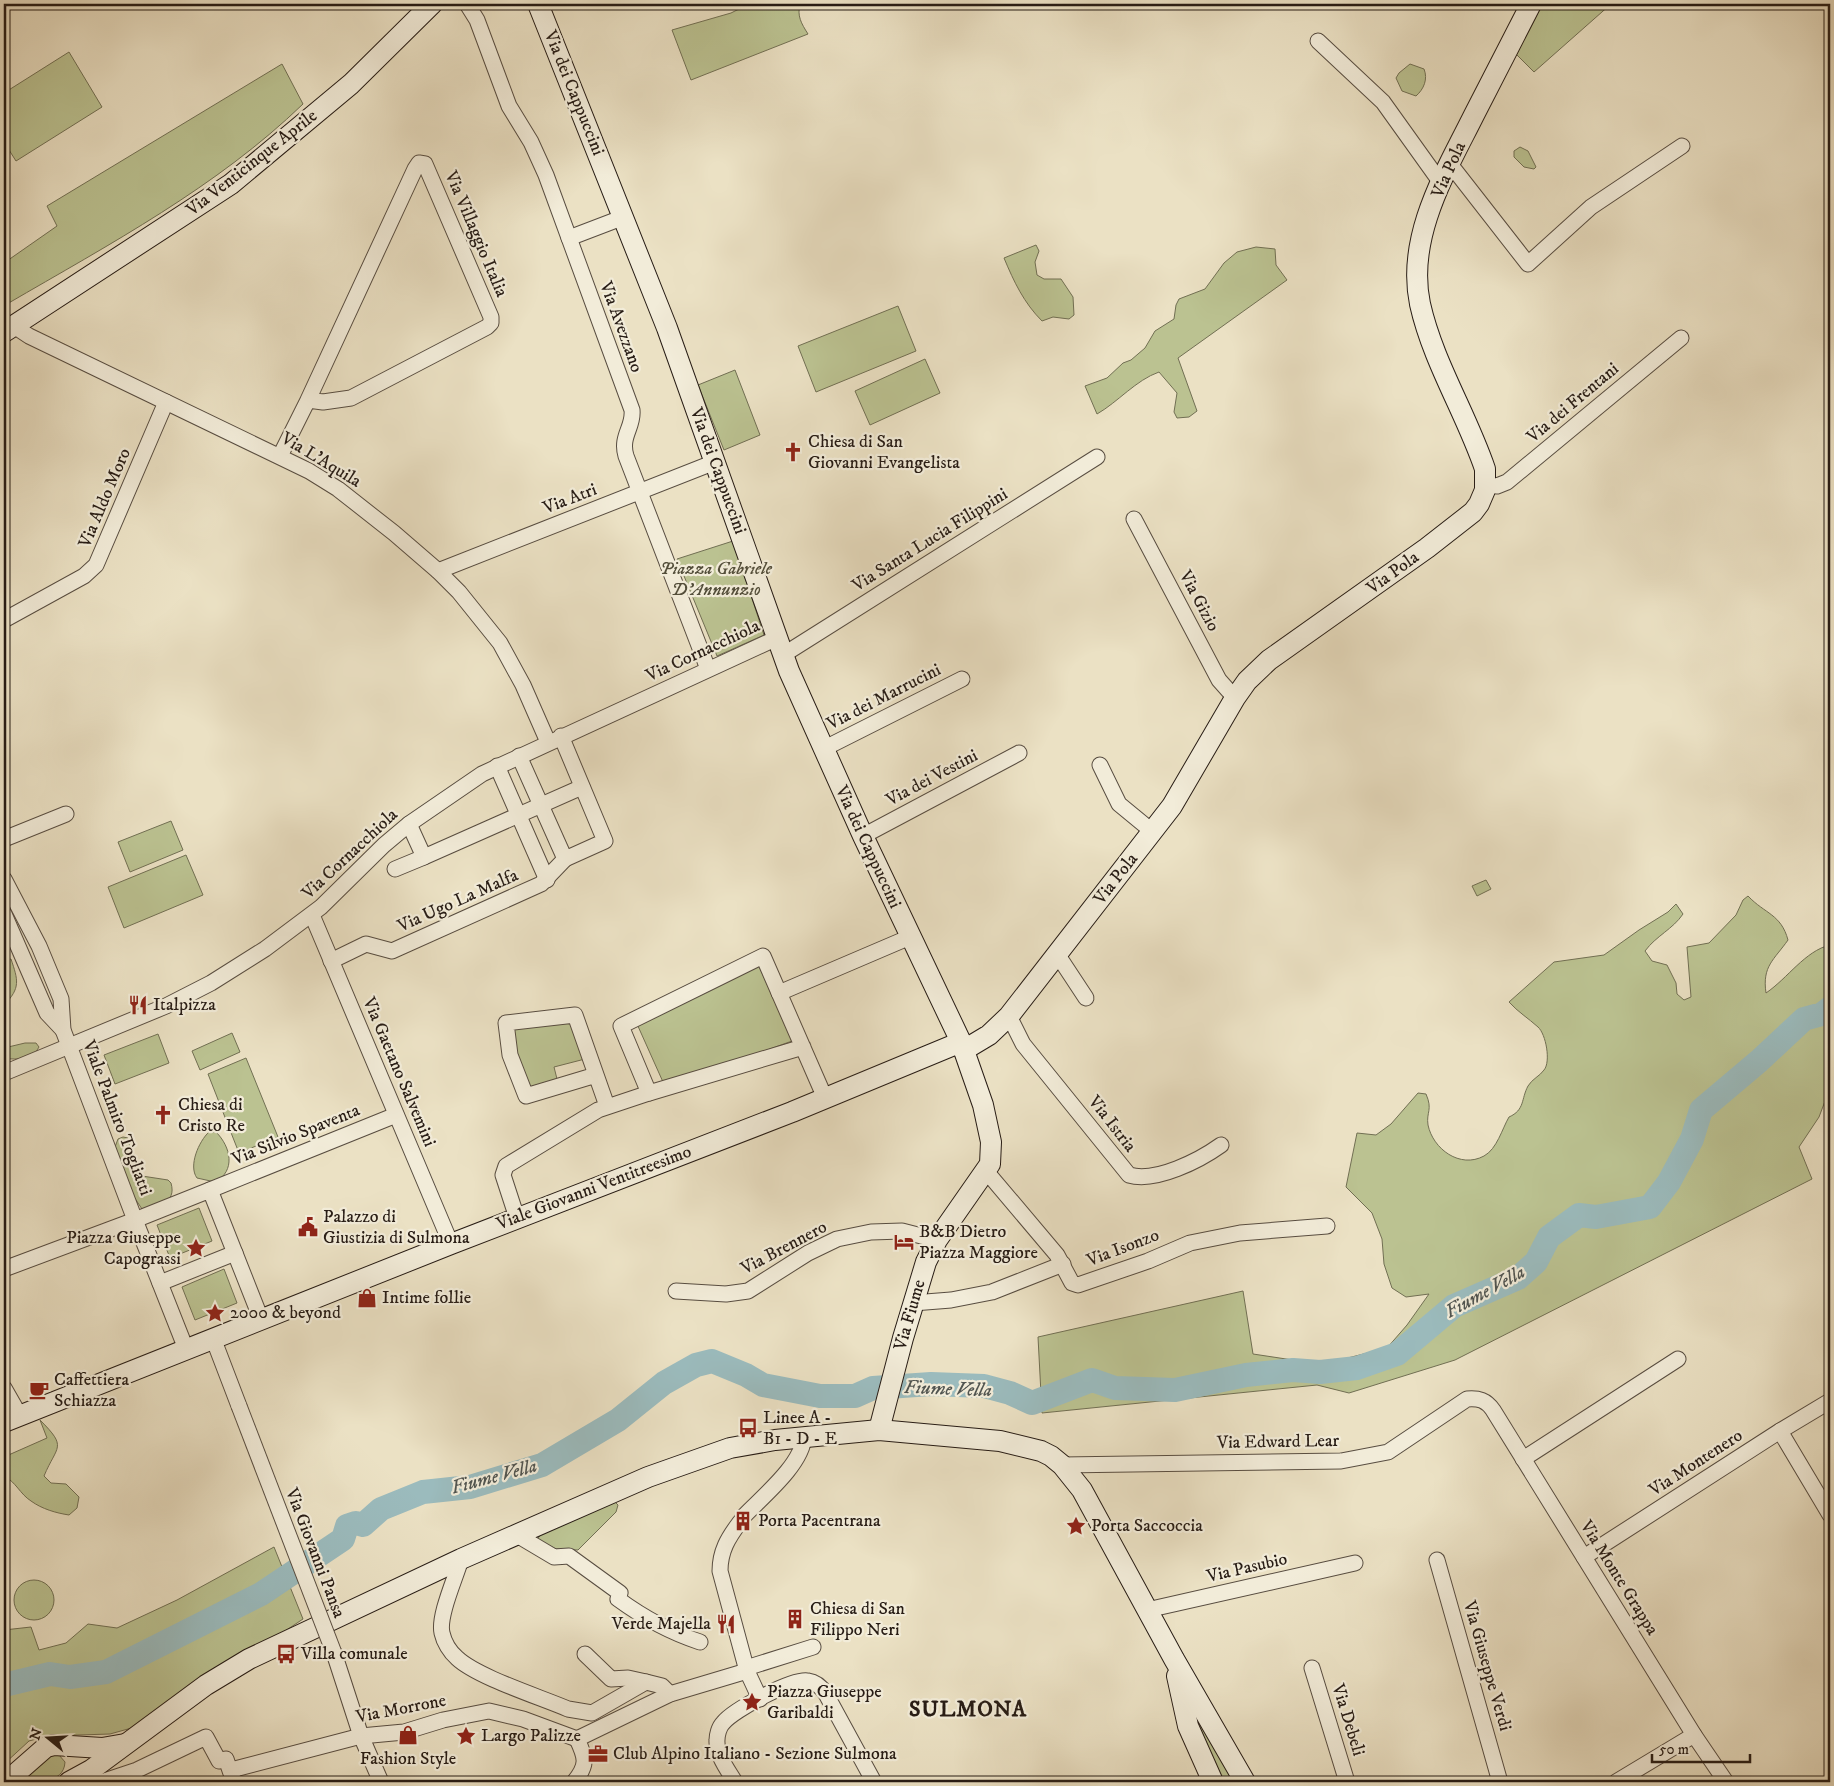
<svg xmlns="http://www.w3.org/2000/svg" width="1834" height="1786" font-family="'IM FELL DW Pica',serif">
	<rect width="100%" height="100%" fill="#ebe1c4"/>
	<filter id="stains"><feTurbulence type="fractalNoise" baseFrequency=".004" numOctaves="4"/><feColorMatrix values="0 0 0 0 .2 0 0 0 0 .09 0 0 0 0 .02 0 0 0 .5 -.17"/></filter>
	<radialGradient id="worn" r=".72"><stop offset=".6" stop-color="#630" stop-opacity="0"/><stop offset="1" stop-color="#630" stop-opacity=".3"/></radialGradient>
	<g fill="#bbc291" stroke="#716f53">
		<path d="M 749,4 L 800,4 C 797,16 801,23 808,34 L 691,80 L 672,30 L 731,13 Z"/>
		<polygon points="1535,4 1611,4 1534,72 1512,50"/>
		<polygon points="69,52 102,107 16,161 4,142 4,93"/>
		<path d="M 282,64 L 303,104 C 217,187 110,244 7,304 L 4,299 L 4,263 L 57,226 L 47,206 Z"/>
		<path d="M 1410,64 L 1424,69 C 1428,79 1424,89 1416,96 L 1402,91 L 1396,78 L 1399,73 Z"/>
		<polygon points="1520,147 1528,151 1536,167 1534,169 1524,167 1514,157 1514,151"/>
		<path d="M 1036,245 L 1039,251 L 1035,262 L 1037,275 L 1044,279 L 1061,279 L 1073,297 L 1074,315 L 1069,319 L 1053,317 L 1042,321 C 1024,303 1014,282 1004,258 Z"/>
		<path d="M 1256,247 L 1275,249 L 1276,265 L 1287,280 L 1178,358 L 1197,411 L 1189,417 L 1177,418 L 1174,412 L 1177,393 L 1159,372 C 1136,380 1118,402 1097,414 L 1085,386 L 1107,378 L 1123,363 L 1131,360 L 1145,348 L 1155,331 L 1174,319 L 1176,305 L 1179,299 L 1205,289 L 1224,263 L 1237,252 Z"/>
		<polygon points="898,306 916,351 816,392 798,346"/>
		<polygon points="925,359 940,393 870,425 855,391"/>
		<polygon points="735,370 760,435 724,450 698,385"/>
		<polygon points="733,541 764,635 717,656 677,559"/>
		<polygon points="171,821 183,850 130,872 118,842"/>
		<polygon points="186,855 203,895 124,928 108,887"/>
		<polygon points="1486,880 1491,889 1477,896 1472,886"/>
		<path d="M 1748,896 C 1765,914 1781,914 1788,940 C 1774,960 1762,966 1766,993 C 1788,978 1805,951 1830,945 L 1830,1088 L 1819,1117 L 1799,1147 L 1812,1179 L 1455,1360 L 1349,1393 L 1317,1385 L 1042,1413 L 1038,1337 L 1243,1291 L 1253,1354 L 1306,1362 L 1336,1361 L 1387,1348 L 1407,1325 L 1429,1294 L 1406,1297 L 1392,1288 L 1384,1264 L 1382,1239 L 1372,1213 L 1346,1187 L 1357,1133 L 1376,1135 L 1391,1124 L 1418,1093 L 1426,1094 C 1433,1110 1426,1112 1428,1125 C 1433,1149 1460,1169 1484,1156 C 1497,1149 1502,1129 1509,1117 C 1525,1110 1521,1099 1528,1086 C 1532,1079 1540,1076 1544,1070 C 1551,1062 1546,1034 1538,1027 C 1528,1018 1518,1012 1509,1002 L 1554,962 L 1604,955 L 1639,930 L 1668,912 L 1676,904 L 1683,914 C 1673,929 1656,936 1645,951 L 1652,961 L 1667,965 L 1676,983 L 1677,994 L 1684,1000 L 1691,997 L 1687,947 L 1709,943 L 1736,915 L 1743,900 Z"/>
		<path d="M 11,959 C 18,980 21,988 4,1005 L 4,960 Z"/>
		<polygon points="759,966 792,1041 734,1062 663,1082 637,1024"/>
		<polygon points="572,1020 585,1059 554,1067 557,1079 530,1087 517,1054 514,1028"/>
		<polygon points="232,1033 240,1052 200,1070 192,1051"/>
		<polygon points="158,1034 169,1063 115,1084 104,1055"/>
		<path d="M 25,1043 L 36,1043 L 39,1047 C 30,1063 19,1058 4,1059 L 4,1048 Z"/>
		<polygon points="246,1058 278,1137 239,1153 208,1074"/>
		<path d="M 209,1132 L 216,1132 C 231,1147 236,1171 215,1182 L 197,1178 C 188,1166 199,1141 209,1132 Z"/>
		<path d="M 123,1137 L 128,1138 L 135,1168 L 142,1176 L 168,1180 L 171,1183 C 177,1204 157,1205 142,1209 L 134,1197 L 115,1147 L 118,1139 Z"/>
		<polygon points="199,1208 212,1241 170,1258 157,1225"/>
		<polygon points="224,1269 237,1303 195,1320 182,1287"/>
		<path d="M 40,1420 C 68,1448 57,1445 44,1476 L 51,1483 L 66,1484 L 79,1497 L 77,1508 L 69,1515 C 56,1513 42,1509 31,1501 C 20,1494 16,1482 4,1476 L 4,1457 L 47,1438 Z"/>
		<polygon points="615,1502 618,1505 616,1512 578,1550 556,1549 537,1539 549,1527"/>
		<polygon points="274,1547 303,1619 146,1724 110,1734 47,1736 29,1741 4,1764 4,1630 31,1627 39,1650 66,1643 88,1624 117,1628 177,1600"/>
		<circle cx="34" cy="1600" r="20"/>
		<polygon points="1193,1708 1236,1782 1222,1782 1190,1711"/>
		<path d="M 52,1753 L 59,1755 L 65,1762 C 64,1785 33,1782 17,1782 Z"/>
	</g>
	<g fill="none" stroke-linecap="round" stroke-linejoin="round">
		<polyline stroke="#9bbbbd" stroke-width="24" points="4,1685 50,1674 70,1677 106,1672 261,1594 343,1539 347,1526 356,1523 363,1525 381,1509 423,1492 470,1487 542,1465 618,1420 664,1383 696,1365 712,1361 746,1375 763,1385 820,1396 855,1396 873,1388 931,1384 984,1386 1010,1393 1032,1403 1092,1380 1115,1388 1175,1390 1246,1375 1293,1370 1320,1372 1357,1368 1397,1354 1454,1306 1518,1278 1536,1262 1549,1237 1579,1215 1596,1217 1650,1207 1669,1182 1692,1139 1701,1110 1759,1061 1804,1019 1822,1014 1830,1008"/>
		<defs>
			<g id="street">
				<path d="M 467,4 L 477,20 L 509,106 L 531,142 L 546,175 L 632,410 C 634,427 620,436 626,456 L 708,669"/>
				<polyline points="1318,41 1383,102 1441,183"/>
				<polyline points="1450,164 1528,264 1591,207 1682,146"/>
				<polyline points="569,238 624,217"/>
				<polyline points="14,326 29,336 309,471 338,489 394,533 438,571 459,592 500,643 523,685 548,742"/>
				<polyline points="280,456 308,400 323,402 351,398 487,327 491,323 491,317 425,164 419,163 415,169 308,400"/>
				<polyline points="1486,485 1497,486 1507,482 1681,338"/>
				<polyline points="1134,519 1219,680 1235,698"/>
				<polyline points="438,571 715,462"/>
				<polyline points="4,620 84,576 96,565 166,402"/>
				<polyline points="783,655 1097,457"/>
				<polyline points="823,749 962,679"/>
				<polyline points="519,756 565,859 605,841 561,736"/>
				<polyline points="1100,765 1119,804 1153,832"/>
				<polyline points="497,766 547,880"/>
				<polyline points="409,824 424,857 582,787"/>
				<polyline points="863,836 1019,753"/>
				<polyline points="4,839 66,814"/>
				<polyline points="395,869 424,857"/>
				<polyline points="4,879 39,946 61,999 63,1030 135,1220 4,1269"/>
				<polyline points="4,914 47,1013 63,1030"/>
				<polyline points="312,915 451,1244"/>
				<polyline points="1057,954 1086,998"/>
				<polyline points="331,961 366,944 392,951 541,884 565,859"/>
				<polyline points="779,993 910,937"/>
				<path d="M 1009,1016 L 1023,1044 L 1129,1175 C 1156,1183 1200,1160 1221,1145"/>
				<polyline points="803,1047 649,1093 621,1026 763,956 825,1098"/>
				<polyline points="4,1073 166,1006 211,983 265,949 321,907 384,845 409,824 482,774 777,638"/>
				<polyline points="596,1075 526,1096 510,1055 506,1023 575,1015 607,1106"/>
				<polyline points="986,1171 1057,1255 1072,1283 1078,1285 1148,1261 1190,1243 1240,1233 1327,1226"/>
				<polyline points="210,1190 396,1115"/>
				<polyline points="517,1218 503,1175 506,1166 598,1110 649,1093"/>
				<polyline points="160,1283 235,1253"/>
				<polyline points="676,1291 726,1294 748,1291 808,1253 837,1239 871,1232 902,1231 937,1240"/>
				<polyline points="913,1303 951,1300 992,1292 1063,1264"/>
				<polyline points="213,1338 239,1406"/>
				<polyline points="186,1349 135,1220 210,1190 261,1319"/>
				<polyline points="4,1388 20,1416"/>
				<polyline points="1780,1431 1830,1515"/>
				<polyline points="1523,1459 1678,1359"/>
				<path d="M 1062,1465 L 1341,1461 L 1388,1452 L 1467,1399 C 1479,1398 1486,1400 1493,1410 L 1694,1735 L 1726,1782"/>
				<path d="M 743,1517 C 762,1497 802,1465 804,1437"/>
				<path d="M 740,1522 C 728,1538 720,1551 720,1571 L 747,1671 L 760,1699"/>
				<path d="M 517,1535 L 554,1557 L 569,1556 L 620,1593 L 618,1599 C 644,1618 669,1632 700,1642"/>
				<polyline points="1584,1557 1780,1431 1830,1401"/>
				<path d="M 461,1559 C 456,1577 438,1616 442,1633 C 444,1642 450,1652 457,1658 C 477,1677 540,1697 568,1709 L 592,1713 L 646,1682 L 662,1686 L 670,1694"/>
				<polyline points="1437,1560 1500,1782"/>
				<polyline points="1147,1610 1355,1563"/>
				<polyline points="334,1653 361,1736 381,1782"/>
				<polyline points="585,1654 611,1679 628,1678 646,1682"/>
				<polyline points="746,1668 813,1647"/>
				<polyline points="1312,1668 1347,1782"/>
				<polyline points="577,1739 670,1694 747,1671"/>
				<polyline points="231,1770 361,1736 404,1732 443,1720 489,1711 523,1719 577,1739"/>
				<polyline points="101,1782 137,1770 206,1737 219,1761 226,1759 234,1782"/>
				<path d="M 574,1782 C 588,1765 586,1758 577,1739"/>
				<path d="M 735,1782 C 728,1770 716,1755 717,1740 C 717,1735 719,1727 723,1723 C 733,1710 793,1678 808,1681 C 816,1682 822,1688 826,1694 L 874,1782"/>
				<polyline points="1616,1782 1694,1735"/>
			</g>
			<g id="secondary">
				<polyline points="538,4 667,328 789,671 863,836 961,1042 983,1105 991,1142 990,1164 937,1240 926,1262 903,1338 879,1430"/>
				<polyline points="4,332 231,184 351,84 432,4"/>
				<path d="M 964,1050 L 989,1035 L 1009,1016 L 1172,806 L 1235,698 L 1247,681 L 1269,660 L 1427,548 L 1473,512 L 1479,504 L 1485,490 L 1485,469 C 1466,413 1433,362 1420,304 C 1406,237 1445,173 1474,115 C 1493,78 1512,41 1531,4"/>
				<polyline points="4,1422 451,1244 792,1112 961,1042"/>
				<polyline points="1177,1676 1188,1726 1213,1782"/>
				<polyline points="6,1782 46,1747 54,1745 102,1748 125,1744"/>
				<polyline points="69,1782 91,1770 206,1685 249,1659 461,1559 648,1477 730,1448 775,1440 879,1430 1000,1441 1041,1451 1051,1456 1062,1465 1082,1490 1174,1659 1245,1782"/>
			</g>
		</defs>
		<use href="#street" stroke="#584d41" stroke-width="17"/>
		<use href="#secondary" stroke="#271c15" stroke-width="22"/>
		<use href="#street" stroke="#f2ecd9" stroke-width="15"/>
		<use href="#secondary" stroke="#f2ecd9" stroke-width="20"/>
		<defs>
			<polyline id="street-bridge" points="239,1406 334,1653"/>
		</defs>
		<use href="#street-bridge" stroke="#584d41" stroke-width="17" stroke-linecap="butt"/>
		<use href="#street-bridge" stroke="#f2ecd9" stroke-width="15"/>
	</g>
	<defs>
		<symbol id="church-bare" viewBox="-9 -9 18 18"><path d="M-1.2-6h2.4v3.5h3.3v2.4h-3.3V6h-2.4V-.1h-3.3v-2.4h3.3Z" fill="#8f2418" stroke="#f2ecd9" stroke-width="2.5" paint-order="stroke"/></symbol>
		<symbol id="restaurant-bare" viewBox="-9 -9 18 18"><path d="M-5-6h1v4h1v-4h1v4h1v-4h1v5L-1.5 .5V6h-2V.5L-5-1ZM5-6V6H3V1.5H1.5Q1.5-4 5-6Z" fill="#8f2418" stroke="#f2ecd9" stroke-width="2.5" paint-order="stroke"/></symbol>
		<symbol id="civic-bare" viewBox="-9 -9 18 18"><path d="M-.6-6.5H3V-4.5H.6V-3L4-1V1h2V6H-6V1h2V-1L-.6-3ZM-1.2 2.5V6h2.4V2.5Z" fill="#8f2418" stroke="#f2ecd9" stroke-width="2.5" paint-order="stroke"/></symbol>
		<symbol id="hotel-bare" viewBox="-9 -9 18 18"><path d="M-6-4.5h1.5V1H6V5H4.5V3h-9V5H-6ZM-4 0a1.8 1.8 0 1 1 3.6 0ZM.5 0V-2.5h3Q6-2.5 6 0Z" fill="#8f2418" stroke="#f2ecd9" stroke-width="2.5" paint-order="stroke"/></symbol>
		<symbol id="sight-bare" viewBox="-9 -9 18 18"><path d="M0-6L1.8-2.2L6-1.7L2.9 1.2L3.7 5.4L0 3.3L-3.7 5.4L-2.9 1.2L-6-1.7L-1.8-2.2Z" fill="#8f2418" stroke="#f2ecd9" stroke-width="2.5" paint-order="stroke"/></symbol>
		<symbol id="shop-bare" viewBox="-9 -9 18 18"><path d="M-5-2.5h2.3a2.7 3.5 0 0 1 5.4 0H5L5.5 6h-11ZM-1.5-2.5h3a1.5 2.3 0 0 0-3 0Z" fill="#8f2418" stroke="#f2ecd9" stroke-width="2.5" paint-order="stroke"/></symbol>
		<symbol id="cafe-bare" viewBox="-9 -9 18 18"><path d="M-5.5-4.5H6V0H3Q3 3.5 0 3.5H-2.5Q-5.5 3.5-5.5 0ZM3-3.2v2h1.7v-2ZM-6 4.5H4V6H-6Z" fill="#8f2418" stroke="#f2ecd9" stroke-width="2.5" paint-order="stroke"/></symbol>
		<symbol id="bus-bare" viewBox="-9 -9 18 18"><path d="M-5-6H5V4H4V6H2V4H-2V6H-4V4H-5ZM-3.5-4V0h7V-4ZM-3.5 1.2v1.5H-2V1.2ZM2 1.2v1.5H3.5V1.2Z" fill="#8f2418" stroke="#f2ecd9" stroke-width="2.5" paint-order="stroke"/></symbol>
		<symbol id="building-bare" viewBox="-9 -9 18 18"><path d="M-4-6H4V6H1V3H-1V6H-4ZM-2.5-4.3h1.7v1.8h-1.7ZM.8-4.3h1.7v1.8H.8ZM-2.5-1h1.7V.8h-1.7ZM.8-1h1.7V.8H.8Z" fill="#8f2418" stroke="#f2ecd9" stroke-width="2.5" paint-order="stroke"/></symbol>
		<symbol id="office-bare" viewBox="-9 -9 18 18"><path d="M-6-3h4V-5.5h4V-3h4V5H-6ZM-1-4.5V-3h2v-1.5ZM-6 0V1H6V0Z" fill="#8f2418" stroke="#f2ecd9" stroke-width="2.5" paint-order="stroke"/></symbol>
	</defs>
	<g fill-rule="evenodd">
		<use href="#church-bare" x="779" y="438" width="28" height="28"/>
		<use href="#restaurant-bare" x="124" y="991" width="28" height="28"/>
		<use href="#church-bare" x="149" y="1101" width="28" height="28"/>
		<use href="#civic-bare" x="294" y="1213" width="28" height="28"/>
		<use href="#hotel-bare" x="890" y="1228" width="28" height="28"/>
		<use href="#sight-bare" x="182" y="1234" width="28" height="28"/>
		<use href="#shop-bare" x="353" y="1284" width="28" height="28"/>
		<use href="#sight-bare" x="201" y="1299" width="28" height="28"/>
		<use href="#cafe-bare" x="25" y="1376" width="28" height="28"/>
		<use href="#bus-bare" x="734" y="1414" width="28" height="28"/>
		<use href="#building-bare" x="729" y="1507" width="28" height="28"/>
		<use href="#sight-bare" x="1062" y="1512" width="28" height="28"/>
		<use href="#building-bare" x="781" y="1605" width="28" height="28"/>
		<use href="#restaurant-bare" x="712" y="1610" width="28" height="28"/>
		<use href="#bus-bare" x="272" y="1640" width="28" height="28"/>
		<use href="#sight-bare" x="738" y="1688" width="28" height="28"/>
		<use href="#shop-bare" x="394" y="1721" width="28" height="28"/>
		<use href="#sight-bare" x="452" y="1722" width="28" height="28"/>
		<use href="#office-bare" x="584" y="1740" width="28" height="28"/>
	</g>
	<g text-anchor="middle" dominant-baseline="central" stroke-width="4.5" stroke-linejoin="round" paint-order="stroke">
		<g font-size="18" fill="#271c15" stroke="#f2ecd9">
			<text transform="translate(574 93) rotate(68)">Via dei Cappuccini</text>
			<text transform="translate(252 163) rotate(-38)">Via Venticinque Aprile</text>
			<text transform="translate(1449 170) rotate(-66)">Via Pola</text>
			<text transform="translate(476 234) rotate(67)">Via Villaggio Italia</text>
			<text transform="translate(621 327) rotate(70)">Via Avezzano</text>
			<text transform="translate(1573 403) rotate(-40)">Via dei Frentani</text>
			<text transform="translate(321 460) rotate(31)">Via L'Aquila</text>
			<text transform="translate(718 471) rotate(70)">Via dei Cappuccini</text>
			<text transform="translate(105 498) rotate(-67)">Via Aldo Moro</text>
			<text transform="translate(570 499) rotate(-21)">Via Atri</text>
			<text transform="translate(930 540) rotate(-32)">Via Santa Lucia Filippini</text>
			<text transform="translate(1393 573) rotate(-36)">Via Pola</text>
			<text transform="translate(1199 601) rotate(62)">Via Gizio</text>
			<text transform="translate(703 651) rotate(-25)">Via Cornacchiola</text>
			<text transform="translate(884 697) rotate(-27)">Via dei Marrucini</text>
			<text transform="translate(932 778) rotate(-28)">Via dei Vestini</text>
			<text transform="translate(868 847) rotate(65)">Via dei Cappuccini</text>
			<text transform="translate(350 854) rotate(-43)">Via Cornacchiola</text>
			<text transform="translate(1116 879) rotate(-52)">Via Pola</text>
			<text transform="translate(458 901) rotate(-24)">Via Ugo La Malfa</text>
			<text transform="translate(399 1072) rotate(67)">Via Gaetano Salvemini</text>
			<text transform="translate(117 1118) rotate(69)">Viale Palmiro Togliatti</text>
			<text transform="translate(1112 1124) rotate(52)">Via Istria</text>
			<text transform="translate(296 1135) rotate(-22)">Via Silvio Spaventa</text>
			<text transform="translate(594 1188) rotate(-21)">Viale Giovanni Ventitreesimo</text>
			<text transform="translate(784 1248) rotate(-28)">Via Brennero</text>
			<text transform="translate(1123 1248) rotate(-21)">Via Isonzo</text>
			<text transform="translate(910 1315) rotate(-74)">Via Fiume</text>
			<text transform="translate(1278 1442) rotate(-1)">Via Edward Lear</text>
			<text transform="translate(1696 1463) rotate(-33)">Via Montenero</text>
			<text transform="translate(315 1553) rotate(69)">Via Giovanni Pansa</text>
			<text transform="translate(1247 1568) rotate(-13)">Via Pasubio</text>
			<text transform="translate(1619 1578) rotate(58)">Via Monte Grappa</text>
			<text transform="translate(1487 1666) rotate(74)">Via Giuseppe Verdi</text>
			<text transform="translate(401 1709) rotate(-11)">Via Morrone</text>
			<text transform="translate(1348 1720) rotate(73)">Via Debeli</text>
		</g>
		<g font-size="18" fill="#271c15" stroke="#f2ecd9" text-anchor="start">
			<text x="808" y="442">Chiesa di San<tspan x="808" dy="21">Giovanni Evangelista</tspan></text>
			<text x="153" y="1005">Italpizza</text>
			<text x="178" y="1105">Chiesa di<tspan x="178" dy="21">Cristo Re</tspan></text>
			<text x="323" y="1217">Palazzo di<tspan x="323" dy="21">Giustizia di Sulmona</tspan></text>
			<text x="919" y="1232">B&amp;B Dietro<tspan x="919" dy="21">Piazza Maggiore</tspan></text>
			<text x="181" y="1238" text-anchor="end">Piazza Giuseppe<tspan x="181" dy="21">Capograssi</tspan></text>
			<text x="382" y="1298">Intime follie</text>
			<text x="230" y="1313">2000 &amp; beyond</text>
			<text x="54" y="1380">Caffettiera<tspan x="54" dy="21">Schiazza</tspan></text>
			<text x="763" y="1418">Linee A -<tspan x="763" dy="21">B1 - D - E</tspan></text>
			<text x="758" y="1521">Porta Pacentrana</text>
			<text x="1091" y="1526">Porta Saccoccia</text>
			<text x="810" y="1609">Chiesa di San<tspan x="810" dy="21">Filippo Neri</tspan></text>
			<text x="711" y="1624" text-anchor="end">Verde Majella</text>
			<text x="301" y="1654">Villa comunale</text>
			<text x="767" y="1692">Piazza Giuseppe<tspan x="767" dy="21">Garibaldi</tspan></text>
			<text x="481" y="1736">Largo Palizze</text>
			<text x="613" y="1754">Club Alpino Italiano - Sezione Sulmona</text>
			<text x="408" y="1759" text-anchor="middle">Fashion Style</text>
		</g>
		<g font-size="18" font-style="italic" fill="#534e3a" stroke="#f2ecd9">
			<text x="716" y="569">Piazza Gabriele<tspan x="716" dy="21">D'Annunzio</tspan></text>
		</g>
		<g font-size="19" font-style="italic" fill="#505450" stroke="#f2ecd9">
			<text transform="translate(1485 1292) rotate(-29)">Fiume Vella</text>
			<text transform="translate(948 1389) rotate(2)">Fiume Vella</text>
			<text transform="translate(494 1477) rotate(-15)">Fiume Vella</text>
		</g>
		<g font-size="22" font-weight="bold" letter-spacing="1" fill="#271c15" stroke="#f2ecd9">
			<text x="968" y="1709">SULMONA</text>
		</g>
	</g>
	<rect width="1834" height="1786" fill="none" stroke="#ebe1c4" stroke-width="20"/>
	<rect x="5" y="5" width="1824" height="1776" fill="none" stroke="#271c15" stroke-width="2.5"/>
	<rect x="10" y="10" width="1814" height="1766" fill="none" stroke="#271c15"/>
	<g transform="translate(48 1738) rotate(288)" stroke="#f2ecd9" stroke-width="4" paint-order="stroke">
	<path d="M0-4L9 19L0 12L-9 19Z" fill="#271c15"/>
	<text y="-8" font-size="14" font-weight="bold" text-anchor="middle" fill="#271c15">N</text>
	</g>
	<path d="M1652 1754v8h98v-8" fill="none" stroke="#271c15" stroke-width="2.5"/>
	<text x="1659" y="1754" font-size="15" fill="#271c15" stroke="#f2ecd9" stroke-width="4" paint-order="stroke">50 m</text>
	<rect width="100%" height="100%" filter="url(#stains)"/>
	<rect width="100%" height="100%" fill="url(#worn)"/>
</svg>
